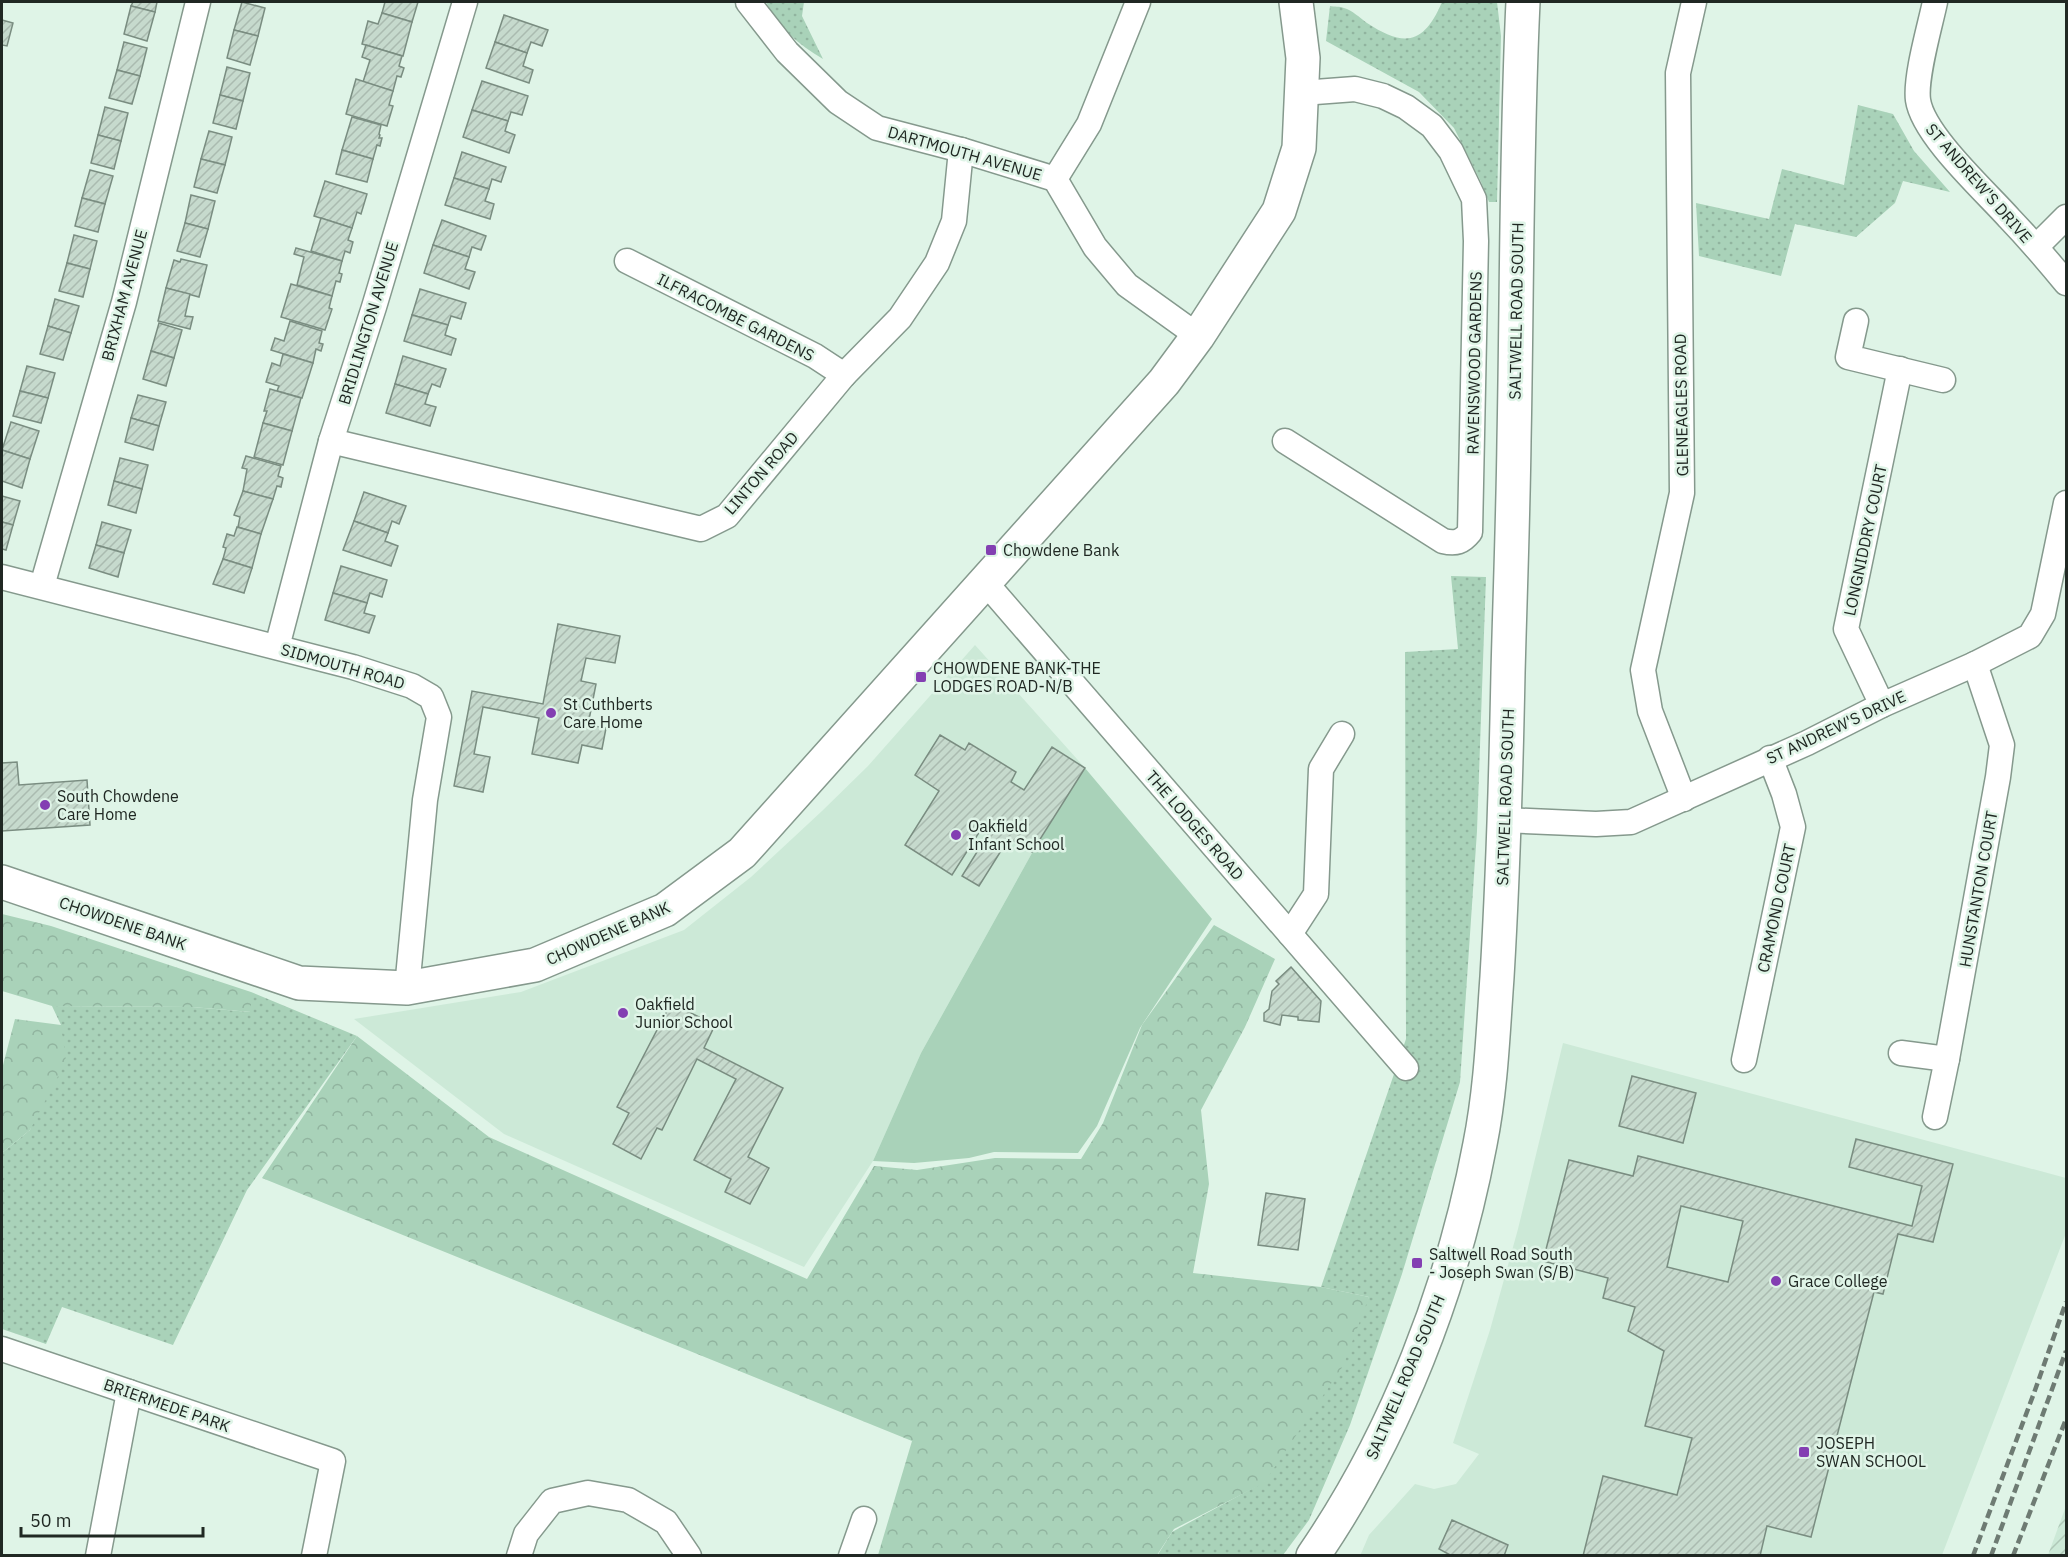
<svg xmlns="http://www.w3.org/2000/svg" width="2068" height="1557" font-family="'IBM Plex Sans',sans-serif">
	<defs>
		<pattern id="industrial-furrows" width="10" height="10" patternUnits="userSpaceOnUse" patternTransform="scale(1.5)"><rect width="10" height="10" fill="#cce9d7"/><path d="M-1 1l2-2M0 10L10 0M9 11l2-2" fill="none" stroke="#afc8b8"/></pattern>
		<pattern id="grass-dots" width="8" height="8" patternUnits="userSpaceOnUse" patternTransform="scale(1.5)"><rect width="8" height="8" fill="#a9d2b9"/><path d="M2 2h.1M6 6h.1" fill="none" stroke="#91b49f" stroke-width="1.8" stroke-linecap="round"/></pattern>
		<pattern id="forest-crowns" width="20" height="18" patternUnits="userSpaceOnUse" patternTransform="scale(1.5)"><rect width="20" height="18" fill="#a9d2b9"/><path d="M2 6a3 3 0 1 1 6 0M12 15a3 3 0 1 1 6 0" fill="none" stroke="#91b49f"/></pattern>
		<pattern id="building-hatch" width="6" height="6" patternUnits="userSpaceOnUse" patternTransform="scale(1.5)"><rect width="6" height="6" fill="#c6dacd"/><path d="M-1 1l2-2M0 6l6-6M5 7l2-2" fill="none" stroke="#aabbb0"/></pattern>
	</defs>
	<rect width="100%" height="100%" fill="#dff4e7"/>
	<g fill="#cce9d7">
		<polygon points="975,645 1085,768 1032,853 921,1053 873,1161 804,1267 504,1134 354,1019 521,992 684,930 751,877 822,811 868,766"/>
		<polygon points="1563,1043 2066,1178 2066,1233 1942,1555 1360,1556 1369,1535 1415,1484 1434,1489 1456,1484 1479,1454 1453,1443 1490,1330 1518,1229"/>
	</g>
	<polygon fill="url(#industrial-furrows)" points="2066,1506 2066,1555 2048,1555"/>
	<g fill="url(#grass-dots)">
		<path d="M 766,2 L 804,2 L 802,16 L 823,59 C 799,45 778,27 766,2 Z"/>
		<path d="M 1442,2 L 1497,2 L 1501,36 L 1497,202 L 1489,202 L 1481,182 L 1454,128 L 1419,92 L 1326,41 L 1330,6 C 1334,7 1340,6 1344,8 C 1352,10 1360,18 1367,23 C 1405,48 1424,44 1442,2 Z"/>
		<polygon points="1858,105 1893,114 1914,151 1950,192 1903,181 1895,203 1856,237 1795,224 1781,276 1699,256 1696,203 1769,219 1782,169 1844,185"/>
		<polygon points="1451,576 1486,577 1477,831 1460,1082 1402,1274 1350,1425 1309,1520 1283,1555 1157,1556 1172,1532 1264,1482 1369,1297 1321,1287 1406,1039 1405,652 1458,649"/>
		<polygon points="251,992 357,1036 247,1190 173,1345 62,1307 46,1344 2,1329 2,1153 30,1130 61,1025 52,1006 192,1007 250,1012"/>
	</g>
	<g fill="url(#forest-crowns)">
		<polygon points="2,914 51,926 251,992 251,1012 192,1007 52,1006 2,991"/>
		<polygon points="1214,925 1275,959 1245,1027 1201,1110 1209,1184 1193,1273 1321,1287 1369,1297 1343,1366 1264,1483 1174,1529 1157,1555 878,1555 912,1441 262,1178 357,1036 489,1137 807,1279 874,1166 917,1170 995,1158 1081,1159 1103,1123 1142,1025"/>
		<polygon points="15,1019 61,1025 66,1061 30,1130 2,1153 2,1069"/>
	</g>
	<polygon fill="#a9d2b9" points="1085,768 1212,919 1140,1028 1097,1126 1078,1153 994,1152 969,1158 914,1163 873,1161 921,1053 1032,853"/>
	<g fill="url(#building-hatch)" stroke="#7a8d81" stroke-width="1.5" fill-rule="evenodd">
		<polygon points="133,2 157,2 155,12 131,6"/>
		<polygon points="242,2 265,8 258,36 234,30"/>
		<polygon points="385,2 418,2 412,22 382,13"/>
		<polygon points="131,6 155,12 147,41 124,34"/>
		<polygon points="382,13 412,22 403,56 362,44 368,21 378,24"/>
		<polygon points="504,15 548,30 542,46 531,42 527,53 495,42"/>
		<polygon points="2,20 13,23 7,46 2,45"/>
		<polygon points="234,30 258,36 250,65 227,58"/>
		<polygon points="124,42 147,48 140,76 117,70"/>
		<polygon points="495,42 527,53 523,66 533,70 529,83 486,68"/>
		<polygon points="366,45 402,56 399,66 404,68 401,77 397,76 393,91 363,82 370,60 362,57"/>
		<polygon points="227,67 250,73 243,101 220,95"/>
		<polygon points="117,70 140,76 132,104 109,98"/>
		<polygon points="356,79 393,91 389,105 393,106 387,126 346,114"/>
		<polygon points="482,81 528,96 522,115 511,112 508,121 472,110"/>
		<polygon points="220,95 243,101 236,129 213,123"/>
		<polygon points="105,107 128,113 121,141 98,135"/>
		<polygon points="472,110 508,121 505,131 515,135 509,153 463,137"/>
		<polygon points="352,117 381,125 379,134 380,135 379,138 382,138 380,146 377,145 373,159 342,150"/>
		<polygon points="209,131 232,137 225,165 201,159"/>
		<polygon points="98,135 121,141 114,169 91,163"/>
		<polygon points="342,150 373,159 367,182 336,174"/>
		<polygon points="462,152 506,167 501,182 492,179 489,189 454,178"/>
		<polygon points="201,159 225,165 217,193 194,187"/>
		<polygon points="90,170 113,176 105,204 82,198"/>
		<polygon points="454,178 489,189 485,201 494,204 490,219 445,205"/>
		<polygon points="325,181 367,194 361,214 357,212 352,228 314,216"/>
		<polygon points="191,195 215,201 208,229 185,223"/>
		<polygon points="82,198 105,204 98,232 75,226"/>
		<polygon points="321,218 352,228 348,240 353,242 350,253 345,251 342,261 311,251"/>
		<polygon points="442,220 486,236 481,250 472,247 469,257 433,245"/>
		<polygon points="185,223 208,229 200,257 177,251"/>
		<polygon points="74,235 97,241 90,269 67,263"/>
		<polygon points="433,245 469,257 465,269 475,272 469,289 424,273"/>
		<polygon points="296,248 342,261 339,273 342,274 340,282 336,281 332,296 297,285 304,257 294,254"/>
		<polygon points="181,259 207,265 199,297 166,288 174,260 180,262"/>
		<polygon points="67,263 90,269 83,297 59,291"/>
		<polygon points="291,284 332,296 329,308 332,309 325,330 281,317"/>
		<polygon points="166,288 190,294 185,316 193,317 190,329 158,321"/>
		<polygon points="420,289 466,303 461,319 451,316 448,325 412,315"/>
		<polygon points="55,299 79,306 71,333 48,326"/>
		<polygon points="412,315 448,325 445,335 456,339 451,355 404,341"/>
		<polygon points="290,321 322,331 319,343 323,344 321,351 316,349 313,363 271,350 275,338 284,341"/>
		<polygon points="159,323 182,330 174,358 151,351"/>
		<polygon points="48,326 71,333 63,360 40,354"/>
		<polygon points="151,351 174,358 166,386 143,379"/>
		<polygon points="283,354 313,363 302,398 277,391 279,386 266,382 272,363 280,366"/>
		<polygon points="403,356 446,369 440,387 432,384 428,394 395,384"/>
		<polygon points="27,366 55,373 48,398 20,391"/>
		<polygon points="395,384 428,394 425,404 436,407 430,426 386,413"/>
		<polygon points="270,389 301,398 292,431 263,423 267,411 264,411"/>
		<polygon points="20,391 48,398 41,423 13,416"/>
		<polygon points="138,395 166,402 159,426 131,418"/>
		<polygon points="131,418 159,426 153,450 125,442"/>
		<polygon points="11,422 39,431 30,459 2,450"/>
		<polygon points="263,423 292,431 283,465 254,457"/>
		<polygon points="2,450 30,459 22,488 2,481"/>
		<polygon points="246,456 281,466 278,476 283,478 281,487 277,486 273,499 243,491 247,469 242,468"/>
		<polygon points="120,458 148,465 142,489 114,481"/>
		<polygon points="114,481 142,489 136,513 108,505"/>
		<polygon points="243,491 273,499 261,534 238,527 240,517 234,515"/>
		<polygon points="364,492 406,506 399,524 392,521 388,533 354,521"/>
		<polygon points="2,496 20,501 13,525 2,522"/>
		<polygon points="354,521 388,533 385,541 398,546 391,566 343,550"/>
		<polygon points="2,522 13,525 6,550 2,549"/>
		<polygon points="102,522 131,530 124,553 96,545"/>
		<polygon points="237,527 261,534 252,568 223,559 226,548 223,547 227,534 234,536"/>
		<polygon points="96,545 124,553 118,577 89,568"/>
		<polygon points="223,559 252,568 244,593 213,584"/>
		<polygon points="341,566 387,580 382,597 370,593 367,603 333,593"/>
		<polygon points="333,593 367,603 364,613 375,616 369,633 325,620"/>
		<polygon points="558,624 620,636 615,663 586,658 581,681 596,684 588,725 606,728 602,749 582,745 578,763 532,754 539,718 483,707 474,754 490,757 483,792 454,786 472,691 543,704"/>
		<polygon points="940,735 965,750 969,743 1016,772 1011,782 1024,790 1052,747 1085,768 1032,852 1009,838 979,886 962,876 992,828 985,823 952,875 905,845 939,791 915,775"/>
		<polygon points="17,762 19,785 87,780 90,825 2,831 2,763"/>
		<polygon points="1291,967 1321,1001 1319,1022 1298,1020 1298,1017 1282,1015 1280,1025 1264,1021 1264,1013 1269,1009 1272,991 1279,984 1276,981"/>
		<polygon points="671,1003 715,1025 704,1048 783,1088 748,1157 769,1168 750,1204 725,1192 731,1179 694,1160 736,1079 697,1059 662,1130 657,1128 641,1159 613,1144 629,1113 617,1107"/>
		<polygon points="1632,1076 1696,1093 1683,1143 1619,1126"/>
		<path d="M 1856,1139 L 1953,1164 L 1933,1242 L 1898,1234 L 1883,1294 L 1874,1292 L 1811,1537 L 1767,1526 L 1760,1556 L 1583,1556 L 1603,1476 L 1677,1495 L 1692,1438 L 1645,1426 L 1664,1351 L 1628,1331 L 1635,1307 L 1603,1298 L 1608,1278 L 1543,1261 L 1569,1160 L 1633,1176 L 1638,1156 L 1912,1226 L 1922,1186 L 1849,1167 ZM 1681,1206 L 1743,1221 L 1728,1282 L 1667,1267 Z"/>
		<polygon points="1266,1193 1305,1199 1298,1250 1258,1245"/>
		<polygon points="1452,1520 1508,1545 1504,1556 1452,1556 1439,1549"/>
	</g>
	<g fill="none" stroke-linecap="round" stroke-linejoin="round">
		<defs>
			<g id="street">
				<polyline points="748,2 787,52 838,102 877,128 961,150 1055,179 1095,247 1127,285 1198,336"/>
				<path d="M 1935,2 C 1930,26 1915,77 1918,100 C 1923,135 1985,191 2009,218 C 2029,239 2048,261 2066,283"/>
				<polyline points="1055,179 1089,124 1138,2"/>
				<polyline points="2036,247 2066,217"/>
				<polyline points="627,261 815,356 844,375"/>
				<polyline points="1856,321 1848,357 1943,380"/>
				<polyline points="331,441 701,529 727,516 844,375 900,318 937,263 954,221 961,150"/>
				<path d="M 1285,441 L 1443,541 C 1456,544 1462,542 1470,532 L 1476,241 L 1474,199 L 1451,151 L 1432,126 L 1406,107 L 1383,96 L 1355,89 L 1302,93"/>
				<polyline points="2,577 353,667 412,686 431,697 439,717 425,800 407,988"/>
				<polyline points="985,582 1406,1068"/>
				<polyline points="42,586 124,302 198,2"/>
				<polyline points="277,647 331,441 374,307 465,2"/>
				<polyline points="1882,705 1846,629 1900,369"/>
				<polyline points="1684,799 1650,711 1643,670 1682,493 1678,73 1694,2"/>
				<polyline points="1504,820 1596,824 1631,822 1807,743 1882,705 1975,664 2030,636 2043,614 2066,503"/>
				<polyline points="1290,934 1316,894 1321,769 1342,734"/>
				<polyline points="1901,1053 1947,1059"/>
				<polyline points="1744,1060 1793,827 1784,794 1770,758"/>
				<polyline points="1935,1117 1947,1059 1998,777 2002,745 1975,664"/>
				<polyline points="2,1349 333,1461 314,1556"/>
				<polyline points="98,1556 129,1392"/>
				<polyline points="519,1556 526,1534 552,1501 588,1493 628,1500 666,1522 689,1556"/>
				<polyline points="851,1556 864,1519"/>
			</g>
			<g id="secondary">
				<polyline points="2,882 299,983 407,988 535,965 665,910 742,853 1164,382 1198,336 1279,211 1299,148 1303,58 1296,2"/>
				<path d="M 1313,1556 C 1396,1435 1453,1288 1480,1144 C 1491,1089 1493,1033 1497,977 C 1503,876 1506,774 1508,673 C 1510,596 1513,519 1514,441 C 1517,295 1516,148 1523,2"/>
			</g>
		</defs>
		<use href="#street" stroke="#85998d" stroke-width="27"/>
		<use href="#secondary" stroke="#85998d" stroke-width="36"/>
		<use href="#street" stroke="#fff" stroke-width="24"/>
		<use href="#secondary" stroke="#fff" stroke-width="33"/>
		<g stroke="#6e7b73" stroke-width="4.5" stroke-dasharray="9 4.5" stroke-linecap="butt">
			<polyline points="1973,1556 2034,1393 2066,1302"/>
			<polyline points="1991,1556 2066,1351"/>
			<polyline points="2013,1556 2066,1419"/>
		</g>
	</g>
	<g fill="#833fb2" stroke="#dff4e7" stroke-width="2">
		<rect x="985" y="544" width="12" height="12" rx="3"/>
		<rect x="915" y="671" width="12" height="12" rx="3"/>
		<circle cx="551" cy="713" r="6"/>
		<circle cx="45" cy="805" r="6"/>
		<circle cx="956" cy="835" r="6"/>
		<circle cx="623" cy="1013" r="6"/>
		<rect x="1411" y="1257" width="12" height="12" rx="3"/>
		<circle cx="1776" cy="1281" r="6"/>
		<rect x="1798" y="1446" width="12" height="12" rx="3"/>
	</g>
	<g text-anchor="middle" dominant-baseline="central" stroke-width="5" stroke-linejoin="round" paint-order="stroke">
		<g font-size="16" fill="#202823" stroke="#dff4e7">
			<text transform="translate(965 153) rotate(16)">DARTMOUTH AVENUE</text>
			<text transform="translate(1979 183) rotate(49)">ST ANDREW'S DRIVE</text>
			<text transform="translate(124 295) rotate(-75)">BRIXHAM AVENUE</text>
			<text transform="translate(1516 311) rotate(-89)">SALTWELL ROAD SOUTH</text>
			<text transform="translate(736 317) rotate(27)">ILFRACOMBE GARDENS</text>
			<text transform="translate(368 323) rotate(-73)">BRIDLINGTON AVENUE</text>
			<text transform="translate(1474 363) rotate(-89)">RAVENSWOOD GARDENS</text>
			<text transform="translate(1681 405) rotate(-91)">GLENEAGLES ROAD</text>
			<text transform="translate(761 473) rotate(-49)">LINTON ROAD</text>
			<text transform="translate(1865 540) rotate(-78)">LONGNIDDRY COURT</text>
			<text transform="translate(343 666) rotate(16)">SIDMOUTH ROAD</text>
			<text transform="translate(1836 727) rotate(-25)">ST ANDREW'S DRIVE</text>
			<text transform="translate(1505 797) rotate(-88)">SALTWELL ROAD SOUTH</text>
			<text transform="translate(1195 825) rotate(49)">THE LODGES ROAD</text>
			<text transform="translate(1978 889) rotate(-80)">HUNSTANTON COURT</text>
			<text transform="translate(1776 908) rotate(-78)">CRAMOND COURT</text>
			<text transform="translate(123 923) rotate(19)">CHOWDENE BANK</text>
			<text transform="translate(608 933) rotate(-24)">CHOWDENE BANK</text>
			<text transform="translate(1405 1377) rotate(-67)">SALTWELL ROAD SOUTH</text>
			<text transform="translate(167 1405) rotate(19)">BRIERMEDE PARK</text>
		</g>
		<g font-size="16" fill="#202823" stroke="#dff4e7" text-anchor="start">
			<text x="1003" y="550">Chowdene Bank</text>
			<text x="933" y="668">CHOWDENE BANK-THE<tspan x="933" dy="18">LODGES ROAD-N/B</tspan></text>
			<text x="563" y="704">St Cuthberts<tspan x="563" dy="18">Care Home</tspan></text>
			<text x="57" y="796">South Chowdene<tspan x="57" dy="18">Care Home</tspan></text>
			<text x="968" y="826">Oakfield<tspan x="968" dy="18">Infant School</tspan></text>
			<text x="635" y="1004">Oakfield<tspan x="635" dy="18">Junior School</tspan></text>
			<text x="1429" y="1254">Saltwell Road South<tspan x="1429" dy="18">- Joseph Swan (S/B)</tspan></text>
			<text x="1788" y="1281">Grace College</text>
			<text x="1816" y="1443">JOSEPH<tspan x="1816" dy="18">SWAN SCHOOL</tspan></text>
		</g>
	</g>
	<rect width="2068" height="1557" fill="none" stroke="#202823" stroke-width="6"/>
	<path d="M21 1527v9h182v-9" fill="none" stroke="#202823" stroke-width="3"/>
	<text x="30" y="1527" font-size="18" fill="#202823" stroke="#dff4e7" stroke-width="4.5" paint-order="stroke">50 m</text>
</svg>
